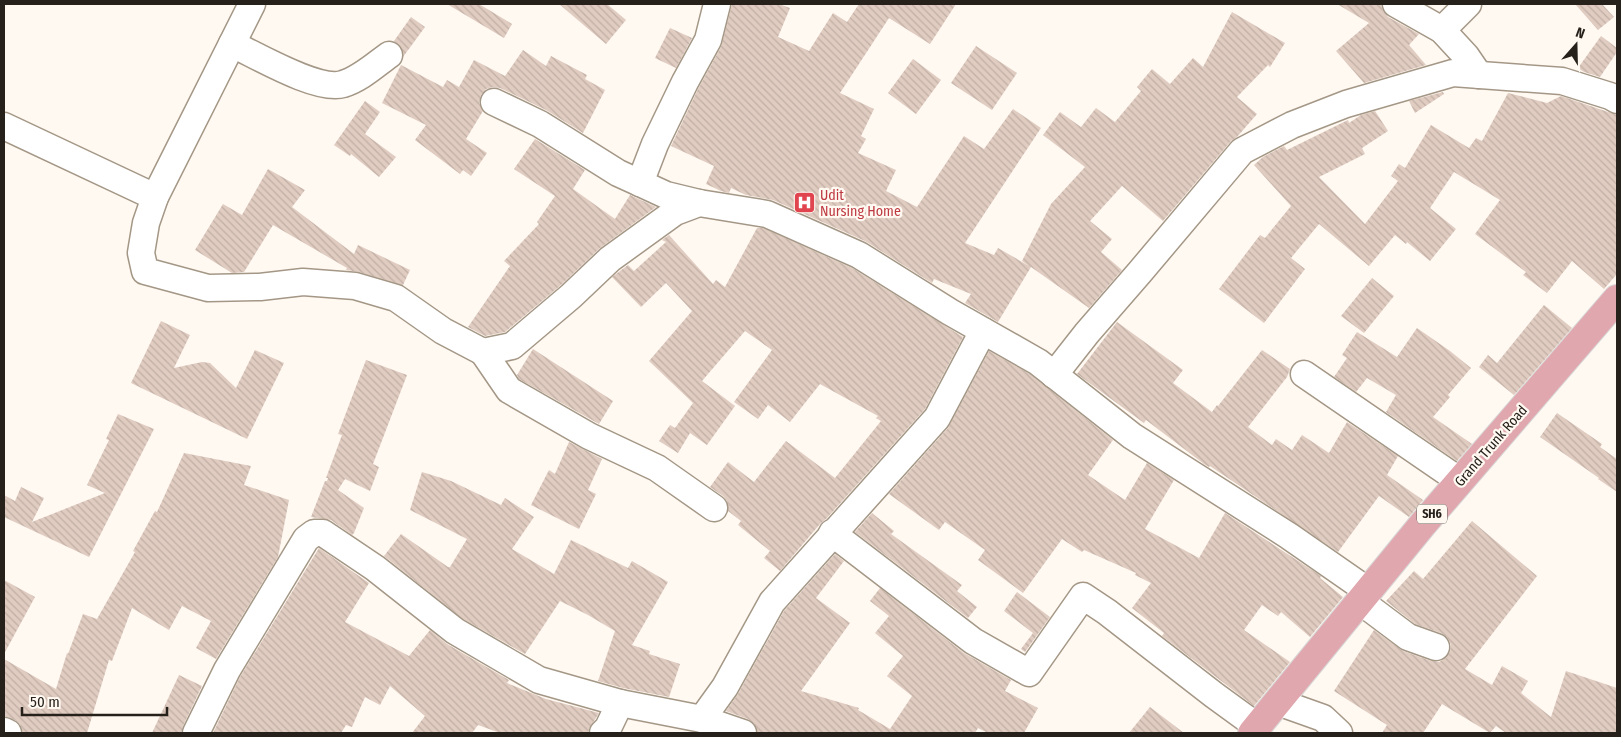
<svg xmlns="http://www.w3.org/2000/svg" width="1621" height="737" font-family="'Fira Sans Condensed',sans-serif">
	<defs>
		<pattern id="building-back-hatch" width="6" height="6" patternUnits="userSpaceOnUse" patternTransform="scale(1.25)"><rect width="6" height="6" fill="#e1ccc1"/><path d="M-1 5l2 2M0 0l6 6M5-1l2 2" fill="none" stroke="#c1afa5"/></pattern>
	</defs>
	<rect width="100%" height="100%" fill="#fff9f2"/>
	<g fill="url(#building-back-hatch)">
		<polygon points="447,4 479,4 512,24 504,38"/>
		<polygon points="559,4 607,4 626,20 606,44"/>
		<polygon points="732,4 779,4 790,8 778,37 809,51 833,13 847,22 859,4 956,4 930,44 889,18 840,93 874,109 861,136 866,139 858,153 896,170 886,191 917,207 964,136 984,149 1013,109 1041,128 965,243 994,255 998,248 1029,266 1022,261 1051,204 1085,167 1043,135 1060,112 1081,127 1096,108 1115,122 1141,91 1137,87 1152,69 1170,84 1193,58 1203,67 1232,12 1285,43 1270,67 1268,65 1237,97 1257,114 1237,137 1231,141 1163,221 1122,186 1090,221 1112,239 1101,252 1122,270 1089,308 1031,267 998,322 965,303 971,294 934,279 932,283 865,241 773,200 746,195 731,188 729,193 721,191 706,184 714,166 671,146 698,89 721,47"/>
		<polygon points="1337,4 1381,4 1383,11 1388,17 1419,34 1409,45 1426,65 1364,83 1336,51 1369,23"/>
		<polygon points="1575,4 1602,4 1614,17 1598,30"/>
		<polygon points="411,17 425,27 403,57 401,47 394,41"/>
		<polygon points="670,28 692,38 676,68 655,58"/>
		<polygon points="1601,36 1617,48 1617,52 1600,77 1584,72 1578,68"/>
		<polygon points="976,46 1017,73 992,110 951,83"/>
		<polygon points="523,50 546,66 551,56 587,75 585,79 605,90 583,133 546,110 500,88 493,87 486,89 481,95 479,103 483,111 466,139 487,153 471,176 463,170 460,174 415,140 426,125 382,103 401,65 443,87 447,80 459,87 474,60 505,76"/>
		<polygon points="913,59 941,80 916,114 888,93"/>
		<polygon points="1443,92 1444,94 1415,113 1409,101"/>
		<polygon points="1508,93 1547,103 1561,96 1617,115 1617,274 1604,289 1572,261 1547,293 1523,275 1526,272 1475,234 1500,200 1454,172 1430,208 1456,229 1430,261 1407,242 1406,244 1395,235 1369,266 1319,224 1291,258 1305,269 1264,323 1219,289 1260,235 1265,238 1291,206 1254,165 1263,157 1284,146 1287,150 1348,120 1349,123 1361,115 1375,111 1388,131 1362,148 1365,154 1319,177 1365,224 1398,181 1391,176 1399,164 1405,168 1431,125 1469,148 1476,138 1482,141"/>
		<polygon points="365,101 380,112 365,134 396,157 379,177 351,154 350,156 334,145"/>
		<polygon points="535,139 585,170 573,189 615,219 630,195 656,207 600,248 561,285 505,332 485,336 468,327 510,266 504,261 539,224 537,222 555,196 514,169"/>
		<polygon points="268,169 305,190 292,207 354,254 358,245 410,270 403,285 359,272 346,270 347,268 273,225 244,272 232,273 195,250 223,204 242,215"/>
		<polygon points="757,228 763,228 852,268 963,337 925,409 826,519 820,524 780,571 764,558 770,551 738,525 741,521 728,511 727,501 723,496 710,487 728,462 754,482 786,441 835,478 881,421 876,418 878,416 820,384 790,422 768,405 758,419 734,402 772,350 745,331 702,381 735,406 707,445 690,433 678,453 659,441 670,425 675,428 693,403 649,361 692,311 666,283 641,307 612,277 628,265 634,271 666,242 662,240 669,235 713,284 716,280 725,287"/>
		<polygon points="1372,278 1394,296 1364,333 1341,316"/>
		<polygon points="1544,305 1572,328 1514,395 1479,367 1488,355 1497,363"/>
		<polygon points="161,321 190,335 174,368 202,362 210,363 236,388 255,350 284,363 247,439 131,383"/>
		<polygon points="1117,322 1183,370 1173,383 1212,412 1217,405 1218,406 1262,350 1290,369 1287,377 1248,427 1272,445 1276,439 1292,450 1302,435 1329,453 1347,422 1398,456 1387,475 1423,500 1409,517 1379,496 1338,552 1210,466 1209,467 1204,464 1146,420 1144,423 1077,374"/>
		<polygon points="1417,328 1450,351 1471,368 1448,395 1450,397 1433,417 1472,444 1457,461 1386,412 1396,395 1367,378 1356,392 1334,377 1347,358 1342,355 1357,332 1397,357"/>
		<polygon points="533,349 613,401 599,424 519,379 517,375"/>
		<polygon points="989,351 1030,374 1113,440 1088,475 1125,500 1147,463 1174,480 1145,529 1199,558 1225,513 1321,576 1320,578 1343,597 1310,637 1281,612 1278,616 1262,605 1244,630 1290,662 1254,706 1162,636 1164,633 1132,608 1151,583 1135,575 1136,573 1084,550 1082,552 1062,539 1023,593 978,560 985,550 945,522 939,530 889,494 948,428"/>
		<polygon points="366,360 407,375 373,464 379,467 370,491 345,479 338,490 364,508 354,533 352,535 331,520 311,517 325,481 327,481 328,478 326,478 342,435 338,434"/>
		<polygon points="1557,413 1602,444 1600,447 1617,459 1617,492 1598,479 1599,478 1540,437"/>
		<polygon points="118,414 154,429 89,557 4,517 4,495 15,501 21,487 44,498 32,522 105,493 87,485 109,440 106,439"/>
		<polygon points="569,442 602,459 588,490 596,494 579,529 531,505 549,470 555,474"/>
		<polygon points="184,453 251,466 244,485 289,500 278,557 216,659 196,648 211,621 182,606 169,630 132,608 112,661 109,660 87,733 23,733 20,724 15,720 4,716 4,659 56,689 67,653 68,654 83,614 97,619 135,552 133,551 155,511 157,512"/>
		<polygon points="422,472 451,481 501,505 505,498 534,517 512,549 554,574 571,540 628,568 632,561 668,582 632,645 650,651 649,654 680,664 669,697 623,688 598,681 615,631 588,615 560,601 525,654 463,619 384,556 401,534 448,567 450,567 467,539 410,510"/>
		<polygon points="872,513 894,531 891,534 962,585 957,591 977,607 968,618 855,532"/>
		<polygon points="1472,521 1537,576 1465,669 1492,685 1502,666 1528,681 1521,693 1551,717 1566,671 1617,688 1617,733 1506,733 1496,726 1490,733 1442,704 1423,733 1382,733 1387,725 1334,691 1374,630 1403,651 1431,661 1439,662 1446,658 1450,652 1451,645 1447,637 1441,633 1415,624 1386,601 1414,571 1423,579"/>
		<polygon points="319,548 369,583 345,622 409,656 430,630 447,644 509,680 507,683 546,699 599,713 589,729 588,733 500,733 478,725 472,733 412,733 425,716 390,686 380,705 365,697 352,727 346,725 341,733 213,733 240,677"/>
		<polygon points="835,554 844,561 816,598 850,623 801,691 859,708 858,710 890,729 912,696 887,676 903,656 875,633 889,616 870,601 880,588 964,653 1011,680 1005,691 1038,708 1024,733 988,733 978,728 975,733 758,733 754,723 748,719 726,711 738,694 784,611"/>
		<polygon points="4,580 35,597 4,654"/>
		<polygon points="1017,592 1050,617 1025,652 1021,649 1033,633 1004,611"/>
		<polygon points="179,675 202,686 183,726 181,733 152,733"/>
		<polygon points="1150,707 1184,733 1129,733"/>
	</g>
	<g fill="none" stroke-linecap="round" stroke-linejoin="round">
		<defs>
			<g id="minor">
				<polyline points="252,4 155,197 146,223 141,253 145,271 208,288 260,287 303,282 355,286 396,298 443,331 483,352 512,346 571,296 610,259 675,212 699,203 767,214 859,255 950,312 1038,362 1132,436 1289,536 1368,591"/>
				<polyline points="1396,4 1442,30 1466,56 1479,75"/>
				<polyline points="1442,30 1468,4"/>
				<path d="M 232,44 C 256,55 318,92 343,84 C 360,79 375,65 389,55"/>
				<polyline points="494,102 540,124 618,173 640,183 666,195 699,203"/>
				<polyline points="4,126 155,197"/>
				<polyline points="640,183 655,144 685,82 708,40 717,4"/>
				<polyline points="483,352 509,390 589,436 657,468 714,508"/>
				<polyline points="1304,374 1460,481"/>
				<polyline points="1054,375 1087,333 1140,272 1242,151 1292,125 1346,104 1453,73 1562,81 1610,96 1617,100"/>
				<polyline points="832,533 973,641 1029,673 1083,596 1107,612 1214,695 1258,727"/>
				<polyline points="1360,601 1408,637 1436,647"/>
				<polyline points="1278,702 1323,718 1339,733"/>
				<polyline points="702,719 725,687 772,602 937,418 983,331"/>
				<polyline points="4,731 8,733"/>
				<polyline points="196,733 227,670 306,539 314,533 323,533 375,568 455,631 539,680 620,703 702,719 743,733"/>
				<polyline points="603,733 608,728 620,703"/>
			</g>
			<polyline id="major" points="1252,733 1423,524 1617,299"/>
		</defs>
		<use href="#minor" stroke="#a49786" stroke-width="29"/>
		<use href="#major" stroke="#d8d7d6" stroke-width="30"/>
		<use href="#minor" stroke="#fff" stroke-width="26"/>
		<use href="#major" stroke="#e1a7af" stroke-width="28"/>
	</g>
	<defs>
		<symbol id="hospital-square" viewBox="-11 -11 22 22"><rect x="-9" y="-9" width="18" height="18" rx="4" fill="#e0444e" stroke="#fff9f2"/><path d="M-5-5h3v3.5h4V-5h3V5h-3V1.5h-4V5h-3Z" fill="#fff"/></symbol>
	</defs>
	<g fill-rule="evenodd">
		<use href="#hospital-square" x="792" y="190" width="25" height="25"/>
	</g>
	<g text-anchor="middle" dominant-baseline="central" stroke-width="4.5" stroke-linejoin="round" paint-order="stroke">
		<rect fill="#fff9f2" stroke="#67625c" stroke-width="1" x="1417" y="504.5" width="30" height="19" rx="4"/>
		<g font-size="12" font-weight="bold" fill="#26211b">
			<text x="1432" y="514">SH6</text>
		</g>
		<g font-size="14" fill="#be3a42" stroke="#fff9f2" text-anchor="start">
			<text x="820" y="195">Udit<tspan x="820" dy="16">Nursing Home</tspan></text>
		</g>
		<g font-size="14" fill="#26211b" stroke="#fff9f2">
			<text transform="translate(1491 446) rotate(-49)">Grand Trunk Road</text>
		</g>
	</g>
	<rect width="1621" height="737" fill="none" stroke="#26211b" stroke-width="10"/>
	<g transform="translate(1576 45) rotate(20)" stroke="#fff9f2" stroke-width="4" paint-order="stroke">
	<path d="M0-4L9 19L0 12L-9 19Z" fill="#26211b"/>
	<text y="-8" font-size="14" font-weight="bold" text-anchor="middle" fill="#26211b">N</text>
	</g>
	<path d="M22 707v8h145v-8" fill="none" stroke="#26211b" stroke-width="2.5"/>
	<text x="30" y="707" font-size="15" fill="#26211b" stroke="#fff9f2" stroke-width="4" paint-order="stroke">50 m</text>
</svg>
